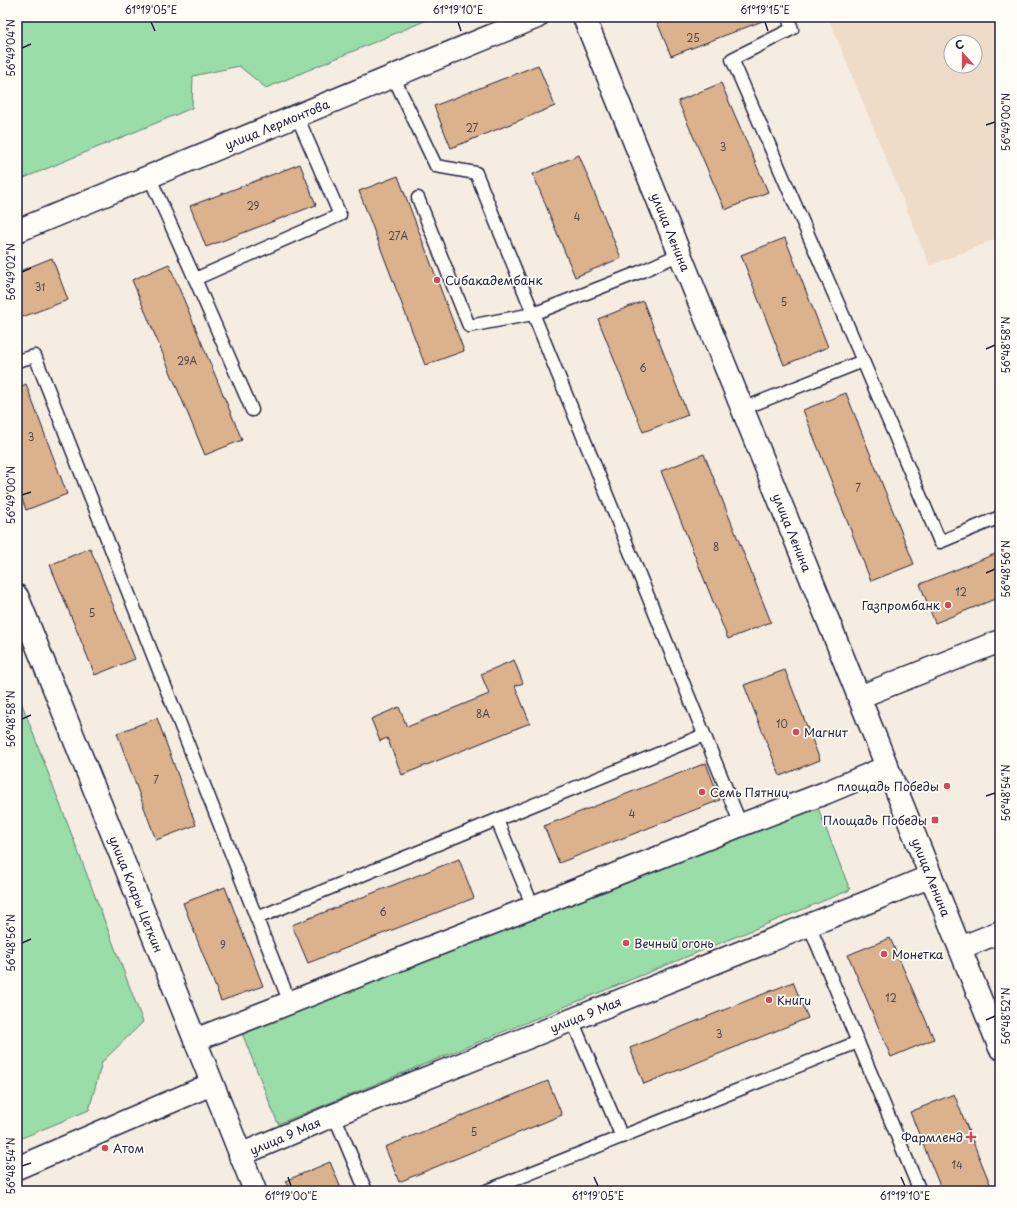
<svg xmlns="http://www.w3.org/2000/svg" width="1017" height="1208" font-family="'Playpen Sans',sans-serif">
	<rect width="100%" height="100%" fill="#f6ede2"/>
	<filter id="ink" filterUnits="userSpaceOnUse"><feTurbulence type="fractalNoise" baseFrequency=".025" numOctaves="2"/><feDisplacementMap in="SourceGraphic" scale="8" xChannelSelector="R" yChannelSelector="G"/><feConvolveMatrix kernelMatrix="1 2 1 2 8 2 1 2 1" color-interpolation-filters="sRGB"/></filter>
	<g filter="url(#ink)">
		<path fill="#eedbc8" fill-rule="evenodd" d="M 828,17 L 1000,17 L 1000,237 L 930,266 ZM 951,42 L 975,42 L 975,66 L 951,66 Z"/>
		<g fill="#99dda9" stroke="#5e8072">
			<polygon points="17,17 434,17 266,88 239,66 193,76 192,108 17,181"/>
			<polygon points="17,691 143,1022 102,1062 89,1110 17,1140"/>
			<polygon points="816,803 850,890 278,1124 242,1033"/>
		</g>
		<g fill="#dbb28c" stroke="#22223b">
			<polygon points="655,17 773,17 671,56"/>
			<polygon points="538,65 555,106 451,148 434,106"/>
			<polygon points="721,83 768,192 725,210 678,101"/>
			<polygon points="579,155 621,258 575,277 533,174"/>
			<polygon points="300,164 316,205 206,247 190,206"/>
			<polygon points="398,176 464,351 425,365 359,191"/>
			<polygon points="785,238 828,347 784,365 741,255"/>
			<polygon points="52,258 68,300 17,319 17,272"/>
			<polygon points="169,264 242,440 205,455 132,280"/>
			<polygon points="643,301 688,415 643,432 598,319"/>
			<polygon points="26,384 67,494 26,510 17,485 17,388"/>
			<polygon points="846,393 914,564 871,581 803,410"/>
			<polygon points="704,454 771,622 728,639 661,471"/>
			<polygon points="90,548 135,659 95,675 50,565"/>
			<polygon points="1000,552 1000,597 935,623 920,584"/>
			<polygon points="514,660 523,683 515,686 530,723 402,775 387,738 380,741 371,719 399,707 407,727 489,694 481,674"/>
			<polygon points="785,670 820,760 780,776 744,685"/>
			<polygon points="157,718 196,825 156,840 117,733"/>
			<polygon points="706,763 720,800 559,863 544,826"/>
			<polygon points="459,859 474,898 308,963 292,925"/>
			<polygon points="225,887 263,986 221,1001 183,903"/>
			<polygon points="890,938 934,1039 891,1057 848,955"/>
			<polygon points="793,982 808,1018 644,1084 630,1048"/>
			<polygon points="548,1081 562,1115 399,1182 385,1147"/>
			<polygon points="954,1094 971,1137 993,1191 942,1191 910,1112"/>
			<polygon points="330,1162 342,1191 290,1191 285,1181"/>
		</g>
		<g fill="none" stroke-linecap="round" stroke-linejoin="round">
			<defs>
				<g id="lane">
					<polyline points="788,17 792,29 732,59 863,361 940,542 1000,517"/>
					<polyline points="393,76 436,166 476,173 741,825"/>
					<polyline points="149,176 195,279 252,410"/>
					<polyline points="418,198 469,326 533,314 640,272 680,254"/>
					<polyline points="195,279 340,215 297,116"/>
					<polyline points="17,361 35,356 290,1003"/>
					<polyline points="742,409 863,361"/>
					<polyline points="497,820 533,907"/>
					<polyline points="257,918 704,735"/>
					<polyline points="809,925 920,1191"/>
					<polyline points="572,1020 622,1137"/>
					<polyline points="334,1115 366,1191"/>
					<polyline points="486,1191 858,1042"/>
				</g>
				<g id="street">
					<path id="s1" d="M 584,17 L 859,697"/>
					<path id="s2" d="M 17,231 L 537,17"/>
					<path id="s3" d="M 17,596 L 195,1040"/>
					<polyline points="960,948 1000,932"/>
					<polyline points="17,1168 212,1084"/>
				</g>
				<g id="secondary">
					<path id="s4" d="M 1000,641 L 859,697 L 1000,1048"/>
					<path id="s5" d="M 240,1155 L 334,1115 L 809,925 L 868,902 L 931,876"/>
					<polyline points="255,1191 195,1040 741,825 825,793 887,767"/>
				</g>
			</defs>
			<use href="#lane" stroke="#22223b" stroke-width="15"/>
			<use href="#street" stroke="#22223b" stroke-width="25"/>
			<use href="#secondary" stroke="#22223b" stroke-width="25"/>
			<use href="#lane" stroke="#fdfcf7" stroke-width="12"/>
			<use href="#street" stroke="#fdfcf7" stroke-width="22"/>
			<use href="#secondary" stroke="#fdfcf7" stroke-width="22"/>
		</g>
	</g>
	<path fill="none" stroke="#22223b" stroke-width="1.5" d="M 151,22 L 155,31M 458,22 L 461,31M 765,22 L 768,31M 22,48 L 31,44M 986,125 L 995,122M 22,272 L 31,268M 986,349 L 995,345M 22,495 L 31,492M 986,573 L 995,569M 22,719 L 31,715M 986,796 L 995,793M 22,943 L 31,939M 986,1020 L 995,1016M 22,1166 L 31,1163M 288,1177 L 291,1186M 594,1177 L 598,1186M 901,1177 L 905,1186"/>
	<g fill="#d1495b" stroke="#fdfcf7" stroke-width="1.5">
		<circle cx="437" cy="280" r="4"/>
		<circle cx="948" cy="605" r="4"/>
		<circle cx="796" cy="732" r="4"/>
		<circle cx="947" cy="786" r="4"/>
		<circle cx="702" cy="792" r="4"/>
		<rect x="931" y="816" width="8" height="8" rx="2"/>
		<circle cx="626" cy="943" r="4"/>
		<circle cx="884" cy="954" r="4"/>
		<circle cx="769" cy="1000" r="4"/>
		<path d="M969 1131h4v4h4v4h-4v4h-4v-4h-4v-4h4z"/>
		<circle cx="105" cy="1148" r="4"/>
	</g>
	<g text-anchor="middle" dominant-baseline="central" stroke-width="3.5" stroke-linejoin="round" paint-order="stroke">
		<g font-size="10" fill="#50464f">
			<text x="693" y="37">25</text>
			<text x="472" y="127">27</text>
			<text x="723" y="146">3</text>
			<text x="253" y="205">29</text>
			<text x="577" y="216">4</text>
			<text x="398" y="235">27А</text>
			<text x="40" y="286">31</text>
			<text x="784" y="301">5</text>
			<text x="187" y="360">29А</text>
			<text x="643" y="367">6</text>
			<text x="31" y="436">3</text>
			<text x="858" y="487">7</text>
			<text x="716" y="546">8</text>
			<text x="961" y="591">12</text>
			<text x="92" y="612">5</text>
			<text x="483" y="713">8А</text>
			<text x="782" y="723">10</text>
			<text x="156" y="779">7</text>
			<text x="632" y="813">4</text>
			<text x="383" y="911">6</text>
			<text x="223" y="944">9</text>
			<text x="891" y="997">12</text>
			<text x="719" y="1033">3</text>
			<text x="474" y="1131">5</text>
			<text x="957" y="1164">14</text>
		</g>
		<g font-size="12" fill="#22223b" stroke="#fdfcf7">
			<text stroke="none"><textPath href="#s2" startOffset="281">улица Лермонтова</textPath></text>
			<text stroke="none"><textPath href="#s1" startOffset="232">улица Ленина</textPath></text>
			<text stroke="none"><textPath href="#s1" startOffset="556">улица Ленина</textPath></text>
			<text stroke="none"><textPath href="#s4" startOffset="346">улица Ленина</textPath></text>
			<text stroke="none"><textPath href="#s3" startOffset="321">улица Клары Цеткин</textPath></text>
			<text stroke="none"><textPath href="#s5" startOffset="373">улица 9 Мая</textPath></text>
			<text stroke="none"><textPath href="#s5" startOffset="49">улица 9 Мая</textPath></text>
		</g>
		<g font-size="12" fill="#22223b" stroke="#fdfcf7" text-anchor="start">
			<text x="445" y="280">Сибакадембанк</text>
			<text x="940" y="605" text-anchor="end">Газпромбанк</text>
			<text x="804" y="732">Магнит</text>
			<text x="939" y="786" text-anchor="end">площадь Победы</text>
			<text x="710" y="792">Семь Пятниц</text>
			<text x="927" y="820" text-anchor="end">Площадь Победы</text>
			<text x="634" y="943">Вечный огонь</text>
			<text x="892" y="954">Монетка</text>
			<text x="777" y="1000">Книги</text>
			<text x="963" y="1137" text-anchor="end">Фармленд</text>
			<text x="113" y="1148">Атом</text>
		</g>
	</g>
	<rect width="1017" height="1208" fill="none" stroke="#fdfcf7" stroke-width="44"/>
	<g transform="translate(963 54) rotate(339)"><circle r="19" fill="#fdfcf7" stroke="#a5a5ac"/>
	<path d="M0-3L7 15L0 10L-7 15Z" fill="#d1495b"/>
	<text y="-6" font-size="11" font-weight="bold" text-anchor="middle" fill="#22223b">С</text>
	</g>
	<rect x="22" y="22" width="973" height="1164" fill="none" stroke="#22223b" stroke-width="1.5"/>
	<g font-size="10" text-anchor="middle" fill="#22223b">
		<text x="151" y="14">61°19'05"E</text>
		<text x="458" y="14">61°19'10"E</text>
		<text x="765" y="14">61°19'15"E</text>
		<text transform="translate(11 48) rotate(-90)" y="4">56°49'04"N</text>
		<text transform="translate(1006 122) rotate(-90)" y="4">56°49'00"N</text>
		<text transform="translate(11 272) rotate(-90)" y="4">56°49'02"N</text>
		<text transform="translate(1006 345) rotate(-90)" y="4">56°48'58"N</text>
		<text transform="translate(11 495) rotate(-90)" y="4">56°49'00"N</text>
		<text transform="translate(1006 569) rotate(-90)" y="4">56°48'56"N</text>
		<text transform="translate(11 719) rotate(-90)" y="4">56°48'58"N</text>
		<text transform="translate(1006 793) rotate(-90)" y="4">56°48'54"N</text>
		<text transform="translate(11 943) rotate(-90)" y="4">56°48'56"N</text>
		<text transform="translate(1006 1016) rotate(-90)" y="4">56°48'52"N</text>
		<text transform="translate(11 1166) rotate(-90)" y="4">56°48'54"N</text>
		<text x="291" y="1200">61°19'00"E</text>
		<text x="598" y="1200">61°19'05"E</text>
		<text x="905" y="1200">61°19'10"E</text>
	</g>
</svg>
